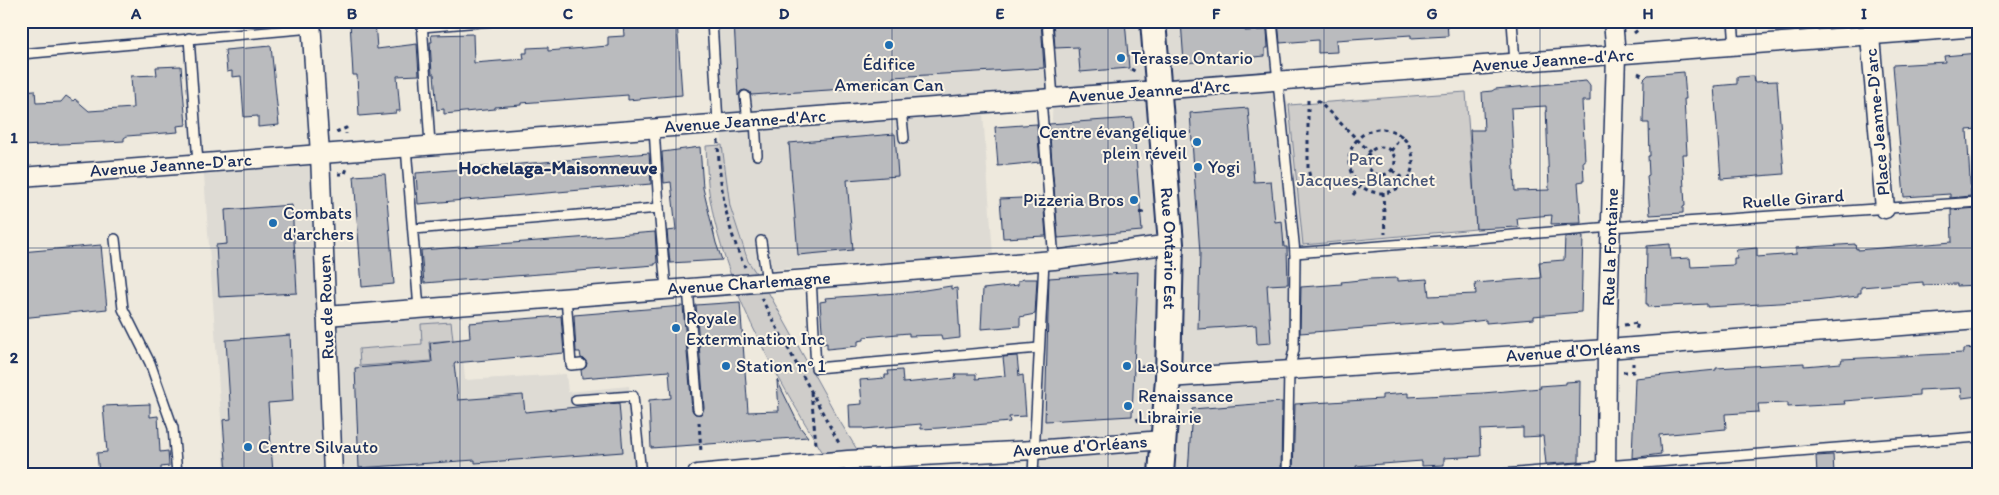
<svg xmlns="http://www.w3.org/2000/svg" width="1999" height="495" font-family="Itim,sans-serif">
	<rect width="100%" height="100%" fill="#eee9dd"/>
	<filter id="ink" filterUnits="userSpaceOnUse"><feTurbulence type="fractalNoise" baseFrequency=".02" numOctaves="2"/><feDisplacementMap in="SourceGraphic" scale="10" xChannelSelector="R" yChannelSelector="G"/><feConvolveMatrix kernelMatrix="1 2 1 2 8 2 1 2 1" color-interpolation-filters="sRGB"/></filter>
	<g filter="url(#ink)">
		<g fill="#dedbd4">
			<polygon points="717,21 1268,21 1272,66 1289,105 1303,245 1297,346 1299,371 1289,372 1282,474 1033,474 1053,98 982,98 993,255 753,271 730,206 727,187 722,145"/>
			<polygon points="318,154 326,315 459,307 465,380 566,374 568,392 629,386 640,474 225,474 203,161"/>
		</g>
		<g fill="#cfcdca" stroke="#757e94">
			<polygon points="1466,92 1476,229 1303,245 1289,105"/>
			<path d="M 722,145 L 730,206 L 748,261 L 766,288 L 839,420 L 872,474 L 836,474 C 784,390 727,297 710,199 C 707,182 707,164 706,146 Z"/>
			<polygon points="451,322 453,340 429,342 431,361 360,366 359,349 422,344 421,324"/>
		</g>
		<g fill="#babbbe" stroke="#1b2f5e" fill-rule="evenodd">
			<polygon points="350,21 375,21 377,49 417,44 419,75 397,76 400,111 396,111 396,113 359,116 357,75 353,75"/>
			<polygon points="623,21 677,21 682,95 628,100 628,95 521,103 521,105 495,107 495,109 444,114 444,109 437,110 434,74 432,74 430,42 432,42 431,35 473,34 474,63 524,59 523,53 527,53 527,48 548,47 548,51 608,46 608,37 624,36"/>
			<polygon points="734,21 1041,21 1044,68 893,77 892,86 751,95 750,92 745,90 741,91 738,96"/>
			<polygon points="1053,21 1125,21 1129,68 1080,72 1078,47 1055,48"/>
			<polygon points="1181,21 1244,21 1245,31 1267,30 1268,48 1265,48 1265,56 1184,63"/>
			<polygon points="1278,21 1447,21 1448,36 1411,38 1411,35 1336,40 1337,52 1318,53 1318,40 1280,43"/>
			<polygon points="271,46 279,125 258,127 258,116 244,117 241,76 232,77 232,71 227,72 225,50"/>
			<polygon points="1978,53 1978,129 1967,130 1971,196 1950,198 1950,194 1904,197 1893,65 1945,62 1944,56"/>
			<polygon points="181,66 186,125 177,126 178,132 127,136 124,138 124,141 21,146 21,91 35,90 36,103 61,102 66,96 73,101 75,99 89,111 133,108 131,76 157,75 156,67"/>
			<polygon points="1684,72 1686,99 1684,99 1687,154 1682,154 1685,206 1683,207 1683,213 1650,215 1647,176 1649,175 1648,156 1650,156 1649,123 1643,123 1644,79 1648,75"/>
			<polygon points="1753,76 1754,82 1777,81 1784,174 1721,179 1714,86 1737,84 1737,77"/>
			<path d="M 1586,81 L 1590,86 L 1590,101 L 1582,101 L 1585,161 L 1583,161 L 1584,181 L 1578,182 L 1581,223 L 1551,224 L 1552,215 L 1517,218 L 1518,227 L 1476,229 L 1470,130 L 1484,130 L 1482,92 L 1492,91 L 1495,89 ZM 1546,106 L 1549,190 L 1515,191 L 1511,108 Z"/>
			<polygon points="1248,108 1254,182 1271,181 1275,222 1282,221 1284,247 1287,247 1288,284 1267,285 1271,343 1257,344 1256,325 1198,329 1200,253 1190,113"/>
			<polygon points="1133,118 1142,231 1058,238 1049,124"/>
			<polygon points="1037,124 1040,162 998,166 995,127"/>
			<polygon points="895,134 898,176 847,180 853,250 798,255 789,143"/>
			<polygon points="700,147 703,188 716,243 722,260 670,263 667,231 676,230 671,182 664,183 662,152"/>
			<polygon points="649,153 651,184 418,204 416,173"/>
			<polygon points="385,174 394,284 362,287 354,176"/>
			<polygon points="1043,197 1046,236 1003,238 1000,199"/>
			<polygon points="292,205 297,293 219,297 216,245 227,244 225,210"/>
			<polygon points="1978,208 1978,285 1957,286 1957,284 1923,285 1923,282 1861,287 1861,293 1858,293 1858,296 1815,301 1707,307 1707,304 1648,307 1648,304 1646,304 1647,246 1670,244 1671,259 1690,258 1691,267 1734,265 1734,258 1737,258 1736,250 1757,248 1757,257 1796,254 1796,248 1855,244 1856,249 1858,248 1858,250 1952,242 1951,210"/>
			<polygon points="655,232 657,263 655,263 655,265 424,283 421,250"/>
			<polygon points="1583,236 1581,312 1533,316 1533,319 1486,323 1486,320 1452,324 1442,324 1442,322 1300,333 1301,287 1342,284 1341,282 1369,279 1398,278 1398,281 1427,279 1429,296 1476,294 1475,283 1541,278 1539,262 1564,260 1565,237"/>
			<polygon points="101,245 107,309 21,318 21,252"/>
			<polygon points="1138,272 1132,416 1045,421 1049,278"/>
			<polygon points="1024,279 1037,279 1035,314 1020,317 1020,326 981,329 983,289 1018,285 1018,281"/>
			<polygon points="951,286 951,289 957,288 960,338 942,340 941,335 909,336 909,333 864,337 864,340 858,341 858,346 827,349 827,343 823,344 820,302 826,301 825,298 912,292"/>
			<polygon points="740,302 748,412 779,411 777,380 800,427 808,437 651,448 649,400 671,398 669,371 582,378 581,370 586,367 587,363 584,359 581,358 580,352 576,352 574,315 683,306 692,410 695,414 701,414 704,408 696,305"/>
			<polygon points="561,316 564,353 454,363 458,400 523,395 525,412 619,403 623,452 475,463 475,460 359,468 355,368 432,362 430,343 470,338 469,323"/>
			<polygon points="290,335 293,401 268,403 273,474 227,474 223,420 231,419 226,340"/>
			<polygon points="1978,348 1978,396 1962,398 1961,388 1919,390 1919,395 1844,401 1845,404 1788,407 1788,403 1758,404 1759,412 1725,414 1726,429 1659,435 1661,454 1632,458 1635,378 1716,370 1716,368 1804,363 1804,366 1841,363 1842,359 1963,353 1963,349"/>
			<polygon points="1017,356 1019,376 1023,375 1026,416 1009,417 1010,422 939,428 921,429 921,424 864,429 864,428 850,428 849,405 862,404 860,380 885,378 885,375 889,375 888,371 902,370 903,383 956,378 955,374 976,374 976,379 1005,376 1003,357"/>
			<polygon points="1580,381 1579,462 1546,464 1543,436 1523,437 1523,428 1480,430 1481,456 1444,458 1444,465 1422,466 1422,461 1356,466 1357,473 1293,474 1295,404 1382,399 1382,395 1408,393 1408,397 1483,393 1541,388 1540,386 1566,384 1566,382"/>
			<polygon points="1282,402 1281,474 1188,474 1192,409"/>
			<polygon points="150,404 150,417 158,416 160,452 168,451 169,466 161,467 161,474 99,474 97,453 107,452 103,406"/>
			<polygon points="1833,455 1834,474 1817,474 1816,456"/>
		</g>
		<g fill="none" stroke-linecap="round" stroke-linejoin="round">
			<defs>
				<g id="service">
					<polyline points="422,21 430,145"/>
					<polyline points="712,21 718,123"/>
					<polyline points="1047,21 1053,98"/>
					<polyline points="1272,21 1295,253 1294,350 1289,371 1287,474"/>
					<polyline points="1512,21 1515,63"/>
					<polyline points="1733,21 1735,46"/>
					<polyline points="422,27 492,21"/>
					<polyline points="189,38 198,163"/>
					<polyline points="21,54 312,28"/>
					<polyline points="745,96 748,121"/>
					<polyline points="1041,99 1054,260"/>
					<polyline points="901,109 904,138"/>
					<polyline points="755,120 757,155"/>
					<polyline points="654,128 659,208"/>
					<polyline points="406,147 419,309"/>
					<polyline points="414,229 659,208 666,289"/>
					<polyline points="115,239 123,309 150,363 173,428 177,474"/>
					<polyline points="761,241 767,282"/>
					<polyline points="1295,253 1611,227 1978,202"/>
					<polyline points="811,278 816,368 1039,348"/>
					<polyline points="688,288 698,409"/>
					<polyline points="566,297 571,365 581,364"/>
					<polyline points="576,400 633,396 641,474"/>
					<polyline points="1033,474 1044,261"/>
					<polyline points="1503,474 1978,437"/>
				</g>
				<g id="minor">
					<polyline points="311,21 320,154 333,474"/>
					<polyline points="1870,36 1885,209"/>
					<polyline points="21,177 1978,27"/>
					<polyline points="326,316 1054,260 1171,244"/>
					<polyline points="1168,378 1607,349 1978,320"/>
					<polyline points="697,474 848,460 1034,450 1163,440"/>
					<polyline points="1606,474 1607,349 1616,55 1613,21"/>
				</g>
				<g id="secondary">
					<path id="s1" d="M 1153,21 L 1171,244 L 1168,378 L 1161,474"/>
				</g>
			</defs>
			<use href="#service" stroke="#1b2f5e" stroke-width="12"/>
			<use href="#minor" stroke="#1b2f5e" stroke-width="21"/>
			<use href="#secondary" stroke="#1b2f5e" stroke-width="28"/>
			<g stroke="#1b2f5e" stroke-width="3" stroke-dasharray="4 4" stroke-linecap="butt">
				<polyline points="1634,33 1638,30"/>
				<polyline points="1131,69 1136,72"/>
				<polyline points="1638,73 1642,75"/>
				<polyline points="1308,100 1308,169 1311,181"/>
				<polyline points="1317,100 1370,152"/>
				<circle cx="1381" cy="161" r="32"/>
				<polyline points="336,132 346,128 346,134"/>
				<path d="M 718,140 C 719,184 726,227 745,267"/>
				<circle cx="1381" cy="161" r="14"/>
				<polyline points="1391,151 1402,135"/>
				<polyline points="1392,170 1406,181"/>
				<polyline points="338,174 345,174 347,168"/>
				<polyline points="1383,192 1385,234"/>
				<polyline points="1353,195 1372,172"/>
				<polyline points="1140,213 1144,212"/>
				<polyline points="761,298 840,445"/>
				<polyline points="1624,325 1638,323 1636,330"/>
				<polyline points="1140,367 1149,367"/>
				<polyline points="1623,372 1633,372 1633,363"/>
				<polyline points="811,392 816,444"/>
				<polyline points="1138,398 1147,398"/>
				<polyline points="1137,418 1140,425"/>
				<polyline points="699,422 701,452"/>
			</g>
			<use href="#service" stroke="#fcf5e5" stroke-width="9"/>
			<use href="#minor" stroke="#fcf5e5" stroke-width="18"/>
			<use href="#secondary" stroke="#fcf5e5" stroke-width="24"/>
		</g>
	</g>
	<path fill="none" stroke="#1b2f5e" stroke-width="1" stroke-opacity="0.55" d="M 244,21 L 244,474M 460,21 L 460,474M 676,21 L 676,474M 892,21 L 892,474M 1108,21 L 1108,474M 1324,21 L 1324,474M 1540,21 L 1540,474M 1756,21 L 1756,474M 21,248 L 1978,248"/>
	<g fill="#1f6fb2" stroke="#fcf5e5" stroke-width="2">
		<circle cx="889" cy="45" r="5"/>
		<circle cx="1121" cy="58" r="5"/>
		<circle cx="1197" cy="142" r="5"/>
		<circle cx="1198" cy="167" r="5"/>
		<circle cx="1134" cy="200" r="5"/>
		<circle cx="273" cy="223" r="5"/>
		<circle cx="676" cy="328" r="5"/>
		<circle cx="726" cy="366" r="5"/>
		<circle cx="1127" cy="366" r="5"/>
		<circle cx="1128" cy="406" r="5"/>
		<circle cx="248" cy="447" r="5"/>
	</g>
	<g text-anchor="middle" dominant-baseline="central" stroke-width="4" stroke-linejoin="round" paint-order="stroke">
		<g font-size="18" fill="#1b2f5e" stroke="#fcf5e5" text-anchor="start">
			<text x="1131" y="58">Terasse Ontario</text>
			<text x="889" y="64" text-anchor="middle">Édifice<tspan x="889" dy="21">American Can</tspan></text>
			<text x="1187" y="132" text-anchor="end">Centre évangélique<tspan x="1187" dy="21">plein réveil</tspan></text>
			<text x="1208" y="167">Yogi</text>
			<text x="1124" y="200" text-anchor="end">Pizzeria Bros</text>
			<text x="283" y="213">Combats<tspan x="283" dy="21">d'archers</tspan></text>
			<text x="686" y="318">Royale<tspan x="686" dy="21">Extermination Inc</tspan></text>
			<text x="736" y="366">Station nº 1</text>
			<text x="1137" y="366">La Source</text>
			<text x="1138" y="396">Renaissance<tspan x="1138" dy="21">Librairie</tspan></text>
			<text x="258" y="447">Centre Silvauto</text>
		</g>
		<g font-size="18" fill="#1b2f5e" stroke="#fcf5e5">
			<text transform="translate(1553 60) rotate(-4)">Avenue Jeanne-d'Arc</text>
			<text transform="translate(1149 91) rotate(-4)">Avenue Jeanne-d'Arc</text>
			<text transform="translate(745 121) rotate(-4)">Avenue Jeanne-d'Arc</text>
			<text transform="translate(1877 122) rotate(-95)">Place Jeanne-D'arc</text>
			<text transform="translate(171 165) rotate(-4)">Avenue Jeanne-D'arc</text>
			<text transform="translate(1793 199) rotate(-4)">Ruelle Girard</text>
			<text stroke="none"><textPath href="#s1" startOffset="228">Rue Ontario Est</textPath></text>
			<text transform="translate(1610 247) rotate(-88)">Rue la Fontaine</text>
			<text transform="translate(749 283) rotate(-4)">Avenue Charlemagne</text>
			<text transform="translate(326 307) rotate(-92)">Rue de Rouen</text>
			<text transform="translate(1573 351) rotate(-4)">Avenue d'Orléans</text>
			<text transform="translate(1080 446) rotate(-4)">Avenue d'Orléans</text>
		</g>
		<g font-size="18" fill="#485679" stroke="#fcf5e5">
			<text x="1366" y="159">Parc<tspan x="1366" dy="21">Jacques-Blanchet</tspan></text>
		</g>
		<g font-size="19" font-weight="bold" fill="#1b2f5e" stroke="#fcf5e5">
			<text x="558" y="167">Hochelaga-Maisonneuve</text>
		</g>
	</g>
	<rect width="1999" height="495" fill="none" stroke="#fcf5e5" stroke-width="55"/>
	<rect x="28" y="28" width="1944" height="440" fill="none" stroke="#1b2f5e" stroke-width="2"/>
	<g font-size="16" text-anchor="middle" font-weight="bold" fill="#1b2f5e">
		<text x="136" y="19">A</text>
		<text x="352" y="19">B</text>
		<text x="568" y="19">C</text>
		<text x="784" y="19">D</text>
		<text x="1000" y="19">E</text>
		<text x="1216" y="19">F</text>
		<text x="1432" y="19">G</text>
		<text x="1648" y="19">H</text>
		<text x="1864" y="19">I</text>
		<text x="14" y="143">1</text>
		<text x="14" y="363">2</text>
	</g>
</svg>
